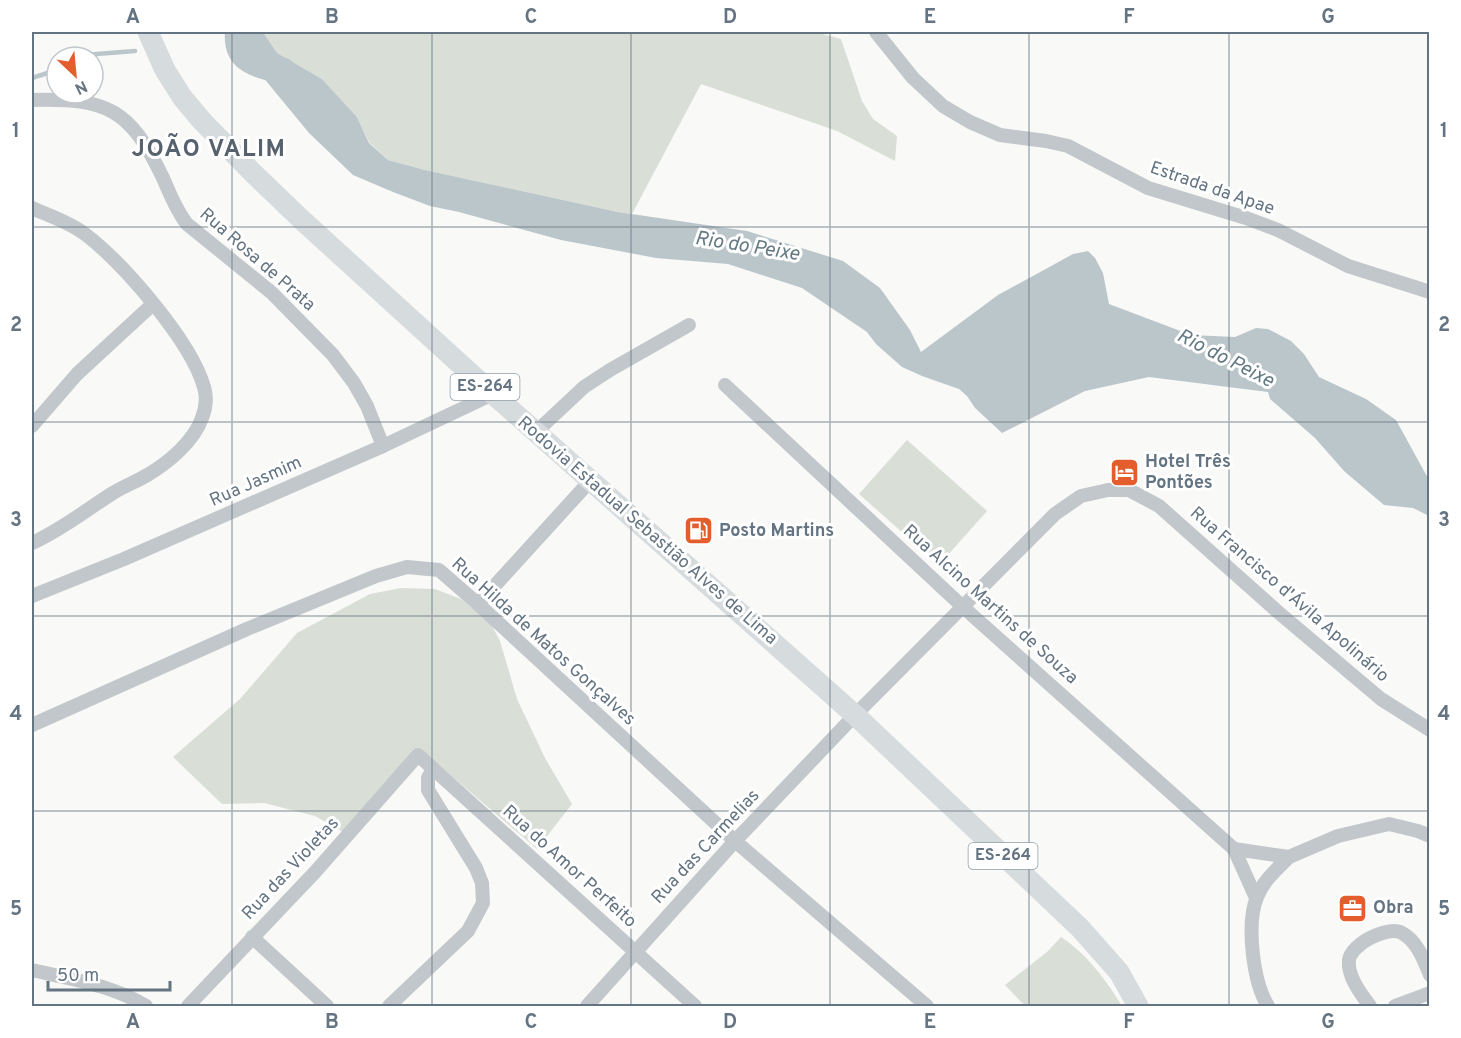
<svg xmlns="http://www.w3.org/2000/svg" width="1461" height="1038" font-family="Overpass,sans-serif">
	<rect width="100%" height="100%" fill="#f9f9f7"/>
	<g fill="#d9ded6">
		<polygon points="263,32 815,32 841,39 862,101 873,119 897,136 895,161 837,131 701,84 632,214 618,212 425,170 388,160 369,142 357,117 322,79 277,53"/>
		<polygon points="907,440 987,511 939,565 859,494"/>
		<polygon points="401,588 435,589 461,599 490,622 500,641 517,699 545,758 572,804 537,849 426,754 354,838 315,816 264,803 222,804 173,757 240,699 297,633 370,594"/>
		<path d="M 1061,937 C 1086,953 1107,981 1122,1006 L 1025,1006 L 1005,985 L 1047,952 Z"/>
	</g>
	<polygon fill="#bbc6cb" points="234,32 263,32 277,53 322,79 357,117 369,143 388,160 425,170 618,212 747,231 843,261 880,288 910,330 921,352 998,295 1073,254 1088,251 1095,258 1103,273 1109,304 1191,335 1235,337 1256,328 1268,329 1291,341 1304,354 1319,377 1366,399 1396,420 1429,480 1429,516 1413,508 1384,505 1344,471 1315,438 1270,399 1268,392 1149,377 1085,391 1002,433 975,408 967,396 959,389 922,376 902,367 876,344 867,332 802,288 728,264 656,258 561,240 459,212 430,206 393,192 353,175 309,133 253,65 237,41"/>
	<g fill="none" stroke-linecap="round" stroke-linejoin="round">
		<g stroke="#bbc6cb" stroke-width="4.5">
			<polyline points="79,57 84,55 135,51"/>
			<polyline points="32,78 57,70"/>
		</g>
		<path stroke="#bbc6cb" stroke-width="28" d="M 239,32 C 236,64 262,62 283,72"/>
		<g stroke="#c2c7cb" stroke-width="14">
			<polyline points="876,32 913,78 943,106 970,122 1000,135 1046,141 1068,146 1148,188 1246,218 1278,230 1348,266 1430,292"/>
			<path d="M 32,100 C 108,98 130,109 163,178 C 170,194 176,210 187,224 L 272,293 L 333,355 L 354,383 L 367,406 L 383,446"/>
			<path d="M 32,208 C 50,216 69,222 85,234 C 123,263 191,341 204,387 C 207,397 206,408 202,418 C 194,441 169,462 149,474 C 138,481 124,486 113,493 C 86,510 61,530 32,543"/>
			<polyline points="725,385 963,607 1234,849 1256,898"/>
			<polyline points="32,426 77,374 153,304"/>
			<polyline points="536,432 584,387 610,370 689,325"/>
			<polyline points="32,596 124,559 383,446 493,394"/>
			<polyline points="478,604 591,480"/>
			<polyline points="32,725 247,629 376,576 407,567 439,570 478,604 735,841 927,1006"/>
			<polyline points="1234,849 1289,857 1338,836 1389,824 1418,831 1430,836"/>
			<polyline points="252,937 327,1006"/>
			<path d="M 32,970 C 70,979 112,985 146,1006"/>
			<polyline points="188,1006 316,871 418,755 695,1006"/>
			<polyline points="389,1006 468,931 483,903 482,883 476,868 428,790 428,778 433,769"/>
			<polyline points="587,1006 735,841 855,715 1055,514 1081,496 1108,490 1129,490 1159,506 1278,612 1381,699 1430,730"/>
			<path d="M 1268,1006 C 1253,982 1246,924 1257,897 C 1263,881 1277,869 1289,857"/>
			<path d="M 1370,1006 C 1361,994 1347,976 1349,960 C 1351,944 1388,925 1402,933 C 1417,941 1424,960 1430,975"/>
			<polyline points="1395,1006 1430,993"/>
		</g>
		<polyline stroke="#d6dbde" stroke-width="21" points="148,32 165,70 182,97 202,121 252,172 302,220 493,394 855,715 1080,928 1119,972 1138,1006"/>
	</g>
	<path fill="none" stroke="#647482" stroke-width="1.5" stroke-opacity="0.55" d="M 232,32 L 232,1006M 432,32 L 432,1006M 631,32 L 631,1006M 830,32 L 830,1006M 1029,32 L 1029,1006M 1229,32 L 1229,1006M 32,227 L 1430,227M 32,422 L 1430,422M 32,616 L 1430,616M 32,811 L 1430,811"/>
	<defs>
		<symbol id="hotel-square" viewBox="-11 -11 22 22"><rect x="-9" y="-9" width="18" height="18" rx="4" fill="#e45e2d" stroke="#fff"/><path d="M-6-4.5h1.5V1H6V5H4.5V3h-9V5H-6ZM-4 0a1.8 1.8 0 1 1 3.6 0ZM.5 0V-2.5h3Q6-2.5 6 0Z" fill="#fff"/></symbol>
		<symbol id="fuel-square" viewBox="-11 -11 22 22"><rect x="-9" y="-9" width="18" height="18" rx="4" fill="#e45e2d" stroke="#fff"/><path d="M-5.5-6h7V0h2V4h1.3V-2.5L3-4.5l.8-.8L6-3V5H2.5V1h-1V6h-7ZM-4.2-4.7v3.2H.2V-4.7Z" fill="#fff"/></symbol>
		<symbol id="office-square" viewBox="-11 -11 22 22"><rect x="-9" y="-9" width="18" height="18" rx="4" fill="#e45e2d" stroke="#fff"/><path d="M-6-3h4V-5.5h4V-3h4V5H-6ZM-1-4.5V-3h2v-1.5ZM-6 0V1H6V0Z" fill="#fff"/></symbol>
	</defs>
	<g fill-rule="evenodd">
		<use href="#hotel-square" x="1108" y="456" width="33" height="33"/>
		<use href="#fuel-square" x="682" y="514" width="33" height="33"/>
		<use href="#office-square" x="1336" y="892" width="33" height="33"/>
	</g>
	<g text-anchor="middle" dominant-baseline="central" stroke-width="6" stroke-linejoin="round" paint-order="stroke">
		<g fill="#fff" stroke="#929ea8" stroke-width="1.5">
			<rect x="450.5" y="374" width="69" height="26" rx="4.5"/>
			<rect x="968.5" y="843" width="69" height="26" rx="4.5"/>
		</g>
		<g font-size="16" font-weight="bold" fill="#647482">
			<text x="485" y="387">ES-264</text>
			<text x="1003" y="856">ES-264</text>
		</g>
		<g font-size="18" fill="#647482" stroke="#fff">
			<text transform="translate(1212 189) rotate(19)">Estrada da Apae</text>
			<text transform="translate(257 260) rotate(41)">Rua Rosa de Prata</text>
			<text transform="translate(256 482) rotate(-24)">Rua Jasmim</text>
			<text transform="translate(647 531) rotate(41)">Rodovia Estadual Sebastião Alves de Lima</text>
			<text transform="translate(1289 595) rotate(41)">Rua Francisco d'Ávila Apolinário</text>
			<text transform="translate(990 605) rotate(42)">Rua Alcino Martins de Souza</text>
			<text transform="translate(543 642) rotate(42)">Rua Hilda de Matos Gonçalves</text>
			<text transform="translate(706 847) rotate(-47)">Rua das Carmelias</text>
			<text transform="translate(569 867) rotate(42)">Rua do Amor Perfeito</text>
			<text transform="translate(291 869) rotate(-47)">Rua das Violetas</text>
		</g>
		<g font-size="18" font-weight="bold" fill="#647482" stroke="#fff" text-anchor="start">
			<text x="1145" y="462">Hotel Três<tspan x="1145" dy="21">Pontões</tspan></text>
			<text x="719" y="531">Posto Martins</text>
			<text x="1373" y="908">Obra</text>
		</g>
		<g font-size="20" font-style="italic" fill="#647a83" stroke="#fff">
			<text transform="translate(747 247) rotate(9)">Rio do Peixe</text>
			<text transform="translate(1225 359) rotate(27)">Rio do Peixe</text>
		</g>
		<g font-size="24" font-weight="bold" letter-spacing="1.5" fill="#56626d" stroke="#fff">
			<text x="209" y="150">JOÃO VALIM</text>
		</g>
	</g>
	<rect width="1461" height="1038" fill="none" stroke="#ffffff" stroke-width="66"/>
	<g transform="translate(75 75) rotate(154)"><circle r="28" fill="#ffffff" stroke="#c1c7cd" stroke-width="1.5"/>
	<path d="M0-4.5L10 22L0 15L-10 22Z" fill="#e45e2d"/>
	<text y="-9" font-size="16" font-weight="bold" text-anchor="middle" fill="#647482">N</text>
	</g>
	<path d="M48 981v9h122v-9" fill="none" stroke="#647482" stroke-width="3"/>
	<text x="57" y="981" font-size="18" fill="#647482" stroke="#ffffff" stroke-width="4.5" paint-order="stroke">50 m</text>
	<rect x="33" y="33" width="1395" height="972" fill="none" stroke="#647482" stroke-width="2"/>
	<g font-size="20" text-anchor="middle" font-weight="bold" fill="#647482">
		<text x="133" y="23">A</text>
		<text x="332" y="23">B</text>
		<text x="531" y="23">C</text>
		<text x="730" y="23">D</text>
		<text x="930" y="23">E</text>
		<text x="1129" y="23">F</text>
		<text x="1328" y="23">G</text>
		<text x="16" y="137">1</text>
		<text x="1444" y="137">1</text>
		<text x="16" y="331">2</text>
		<text x="1444" y="331">2</text>
		<text x="16" y="526">3</text>
		<text x="1444" y="526">3</text>
		<text x="16" y="720">4</text>
		<text x="1444" y="720">4</text>
		<text x="16" y="915">5</text>
		<text x="1444" y="915">5</text>
		<text x="133" y="1028">A</text>
		<text x="332" y="1028">B</text>
		<text x="531" y="1028">C</text>
		<text x="730" y="1028">D</text>
		<text x="930" y="1028">E</text>
		<text x="1129" y="1028">F</text>
		<text x="1328" y="1028">G</text>
	</g>
</svg>
